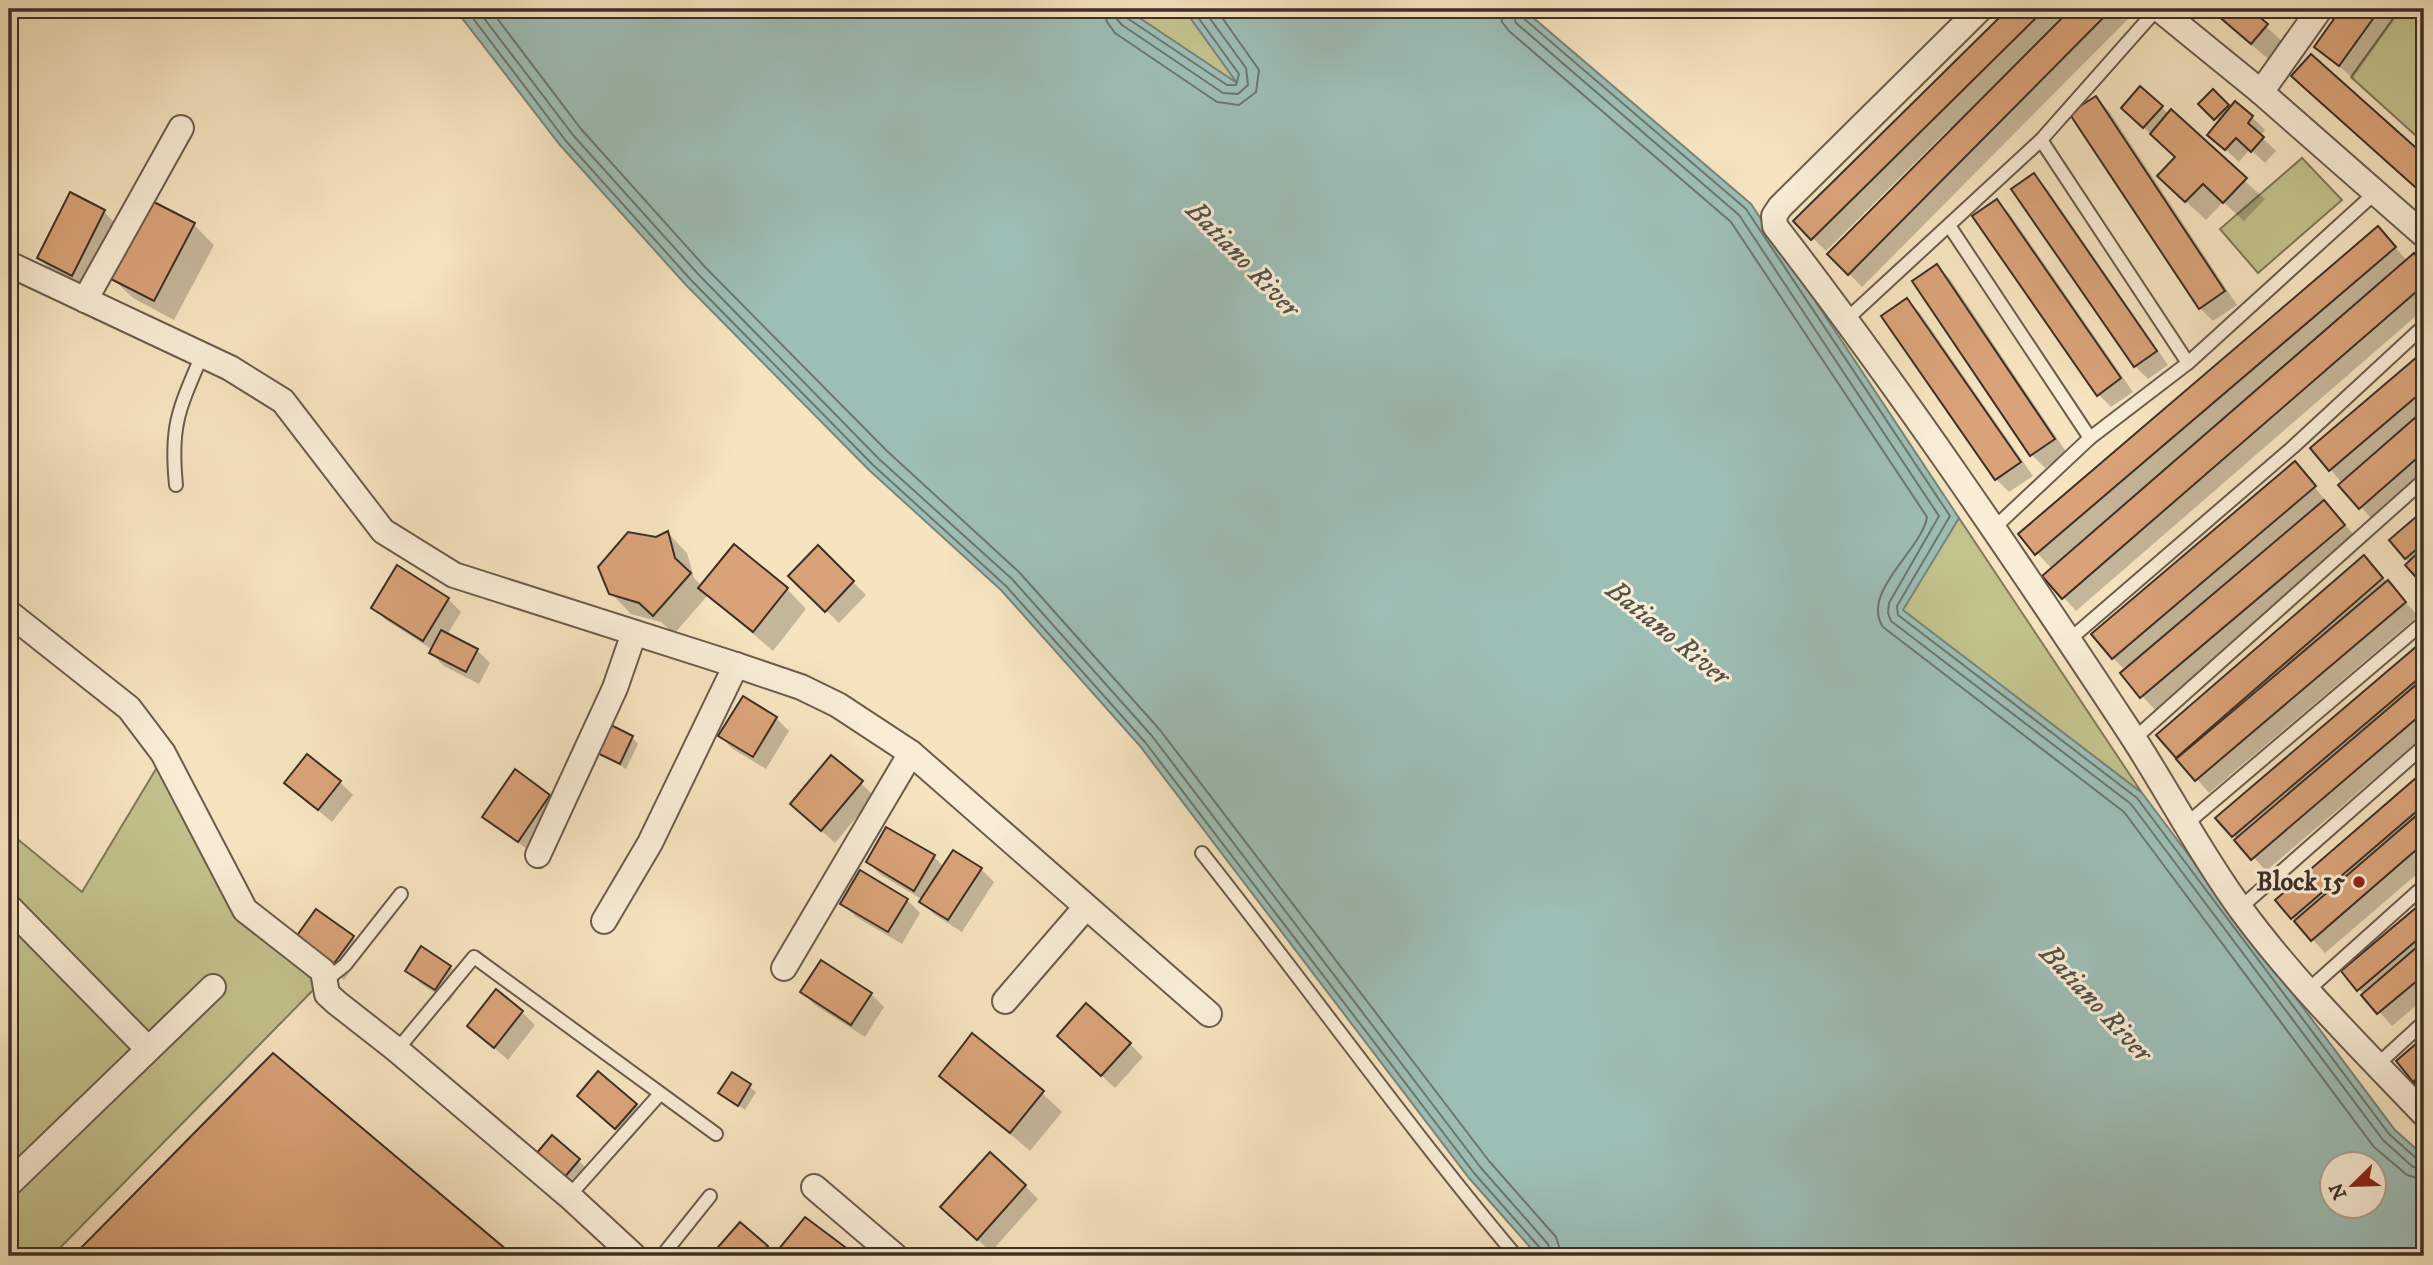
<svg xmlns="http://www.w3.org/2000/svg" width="2433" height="1265" font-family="'IM FELL DW Pica',serif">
	<rect width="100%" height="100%" fill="#f6e4c0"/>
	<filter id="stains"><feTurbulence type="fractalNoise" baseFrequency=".00286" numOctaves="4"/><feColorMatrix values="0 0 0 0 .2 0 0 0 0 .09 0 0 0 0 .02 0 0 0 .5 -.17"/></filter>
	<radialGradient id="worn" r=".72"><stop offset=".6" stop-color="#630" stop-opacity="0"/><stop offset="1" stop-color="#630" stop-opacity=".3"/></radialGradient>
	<g fill="#c3c28d" stroke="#80785a" stroke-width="2">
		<polygon points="1126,9 1184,9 1239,85"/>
		<polygon points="2400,9 2424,9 2424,143 2351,77"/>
		<polygon points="2302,158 2342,200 2258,273 2220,229"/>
		<polygon points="1959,518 2142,793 1902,610"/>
		<polygon points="162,759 236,911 322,981 52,1256 9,1256 9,832 82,892"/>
	</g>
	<path fill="#9dbeb5" stroke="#77857c" stroke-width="2" fill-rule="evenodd" d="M 455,9 L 1126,9 L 1237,83 L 1184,9 L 1523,9 L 1751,204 L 1959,518 L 1903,610 L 2142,793 L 2395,1130 L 2424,1156 L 2424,1256 L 1538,1256 L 1469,1178 L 1140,746 L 1001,590 L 869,470 L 686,285 L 560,145 ZM 2332,1164 L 2374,1164 L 2374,1206 L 2332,1206 Z"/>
	<g fill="#0003">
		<polygon points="2011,9 2130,9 2134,13 1862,287 1830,254 1953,130 1950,128 1826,251 1795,221"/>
		<polygon points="2209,9 2247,9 2286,45 2272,62"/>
		<polygon points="2343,9 2402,9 2353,78 2316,47"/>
		<polygon points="2213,92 2231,109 2252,117 2265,130 2260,136 2276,151 2265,163 2250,149 2239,162 2223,147 2220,122 2201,104"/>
		<polygon points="2096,98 2109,111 2237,305 2213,321 2200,308"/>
		<polygon points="2161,107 2265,199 2244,221 2223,202 2206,220 2179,195 2177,158 2129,114"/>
		<polygon points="2034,176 2047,189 2168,365 2148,379 2135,366"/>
		<polygon points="1997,201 2010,214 2133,392 2111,407 2098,394"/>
		<polygon points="104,212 117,225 85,288 52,271 39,258"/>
		<polygon points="194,225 214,245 174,320 133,298 113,279"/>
		<polygon points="2391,242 2407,261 2414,255 2424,265 2424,309 2076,611 2044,576 2052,569 2020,534"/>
		<polygon points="1937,266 1950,279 2067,453 2045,468 2032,455 1915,281"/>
		<polygon points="1907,300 1920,313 2033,476 2009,492 1996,479"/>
		<polygon points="2424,353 2424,476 2373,521 2313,448"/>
		<polygon points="2295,463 2357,539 2155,710 2122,674 2126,671 2113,658"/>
		<polygon points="2424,512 2424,584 2392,540"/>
		<polygon points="668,533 687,553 694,578 702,586 787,589 806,609 773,651 708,595 674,634 661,622 631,614 611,593 656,539"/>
		<polygon points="818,548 866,595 839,623 791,576"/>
		<polygon points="2364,557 2418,616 2209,793 2159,735"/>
		<polygon points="448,599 461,612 447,635 477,650 490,663 479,684 444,666 431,653 433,650 386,620 373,607"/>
		<polygon points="2424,643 2424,736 2266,871 2218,818"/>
		<polygon points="776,718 789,731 766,769 733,749 720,736"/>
		<polygon points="632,737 638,744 626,769 594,750"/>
		<polygon points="515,772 562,809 532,853 485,817"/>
		<polygon points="2424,773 2424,868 2325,953 2277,900"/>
		<polygon points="340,782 353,795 332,822 286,783"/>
		<polygon points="861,783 874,796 835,843 792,804"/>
		<polygon points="934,857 944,867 981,869 994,882 962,932 935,915 921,902 923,900 881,875 868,862"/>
		<polygon points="907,900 920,913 902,944 856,917 843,904"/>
		<polygon points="2424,903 2424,999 2392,1026 2343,971"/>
		<polygon points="352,937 365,950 344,980 308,954"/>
		<polygon points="450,967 463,980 449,1002 421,984 408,970"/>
		<polygon points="802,992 871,994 884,1007 865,1037 815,1005"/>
		<polygon points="522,1012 535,1025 508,1060 470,1026"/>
		<polygon points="2424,1039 2424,1091 2398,1061"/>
		<polygon points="1130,1044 1143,1057 1115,1088 1073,1049"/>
		<polygon points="273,1055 512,1256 76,1256"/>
		<polygon points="733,1074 756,1092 745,1110 721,1093"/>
		<polygon points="941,1075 1042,1093 1062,1112 1030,1151"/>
		<polygon points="579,1096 636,1105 649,1118 629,1141"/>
		<polygon points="552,1137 592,1173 577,1191 550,1168"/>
		<polygon points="1025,1186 1038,1199 991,1252 956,1220"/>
		<polygon points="805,1219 854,1256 717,1256 715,1253 740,1224 776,1256"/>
	</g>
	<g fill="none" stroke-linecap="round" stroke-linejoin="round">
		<g stroke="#6d766e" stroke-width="2">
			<polyline points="466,9 566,141 691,280 873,465 1006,586 1145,742 1474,1173 1541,1249 1543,1256"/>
			<polyline points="477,9 573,135 698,274 879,459 1012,579 1152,736 1481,1168 1548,1244 1552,1256"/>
			<polyline points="490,9 581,129 705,267 887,451 1019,572 1160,730 1489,1161 1556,1237 1562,1256"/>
			<polyline points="1104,9 1107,22 1115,33 1217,102 1239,105 1256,92 1259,70 1216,9"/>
			<polyline points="1115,9 1116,18 1122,25 1223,93 1238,94 1248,85 1246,68 1203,9"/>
			<polyline points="1123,9 1127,18 1227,85 1236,85 1239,74 1192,9"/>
			<path d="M 1500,9 L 1502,22 L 1509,31 L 1731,222 L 1927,517 C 1922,550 1860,592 1883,627 L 2124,812 L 2374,1147 L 2407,1175 L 2424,1180"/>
			<polyline points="1511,9 1516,23 1739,215 1939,516 1889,603 1888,613 1891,621 2131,804 2383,1140 2413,1167 2424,1169"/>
			<polyline points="1519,9 1522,17 1746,209 1950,516 1897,606 1898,615 2137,798 2389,1134 2417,1159 2424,1160"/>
		</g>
	</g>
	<g fill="#daa278" stroke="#3d2f27" stroke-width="2">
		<polygon points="2008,9 2045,9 1811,240 1793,221"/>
		<polygon points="2071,9 2112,9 1848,275 1827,254"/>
		<polygon points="2210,9 2250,9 2268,24 2251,44"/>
		<polygon points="2341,9 2380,9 2339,66 2314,47"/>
		<polygon points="2311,54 2424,155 2424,195 2291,76"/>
		<polygon points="2140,86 2163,106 2143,128 2121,108"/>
		<polygon points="2213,89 2229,105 2214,120 2198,104"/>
		<polygon points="2096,96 2225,291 2199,309 2069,113"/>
		<polygon points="2235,101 2253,116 2248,123 2264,137 2251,152 2236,138 2225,150 2207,135"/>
		<polygon points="2171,109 2247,178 2223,203 2203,184 2185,202 2157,176 2175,157 2150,134"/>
		<polygon points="2034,173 2157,351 2134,367 2011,189"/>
		<polygon points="70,192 105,210 72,276 37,258"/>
		<polygon points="1997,199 2121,378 2097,396 1972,216"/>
		<polygon points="152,201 195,223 154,301 111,279"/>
		<polygon points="2378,226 2396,247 2035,555 2018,534"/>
		<polygon points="2414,253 2424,264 2424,285 2062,599 2042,576"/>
		<polygon points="1937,264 2055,439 2030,456 1912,281"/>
		<polygon points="1907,298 2021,462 1995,480 1881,316"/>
		<polygon points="2424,351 2424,390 2329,471 2310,448"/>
		<polygon points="2424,410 2424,452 2359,509 2338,485"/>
		<polygon points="2295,461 2316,486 2112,659 2091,634"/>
		<polygon points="2324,500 2345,525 2140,698 2120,673"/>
		<polygon points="2424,510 2424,543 2405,559 2389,540"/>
		<polygon points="668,531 675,558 691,573 653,616 639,603 609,594 598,567 628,532 656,537"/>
		<polygon points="734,544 788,588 753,632 698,588"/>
		<polygon points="818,545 854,581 825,612 788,576"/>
		<polygon points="2424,547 2424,583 2422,584 2405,565"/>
		<polygon points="2364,555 2383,578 2176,758 2156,735"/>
		<polygon points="397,565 449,598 423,641 371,608"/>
		<polygon points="2388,580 2406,602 2195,781 2176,759"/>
		<polygon points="441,630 478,649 466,672 429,653"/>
		<polygon points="2424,640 2424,674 2232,837 2215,818"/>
		<polygon points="2424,678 2424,712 2251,860 2234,840"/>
		<polygon points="743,696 777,717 753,757 718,736"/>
		<polygon points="605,722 633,736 620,764 591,750"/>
		<polygon points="307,754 341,781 318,810 284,783"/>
		<polygon points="831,755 863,781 821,831 790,804"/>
		<polygon points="515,769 550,795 518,842 482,817"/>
		<polygon points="2424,771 2424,805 2291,919 2275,900"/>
		<polygon points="2424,809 2424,843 2311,941 2294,921"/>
		<polygon points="886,827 935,855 914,891 866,862"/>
		<polygon points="953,850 982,868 948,920 919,902"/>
		<polygon points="860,870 908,899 888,932 840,904"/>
		<polygon points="2424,901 2424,934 2357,991 2341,971"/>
		<polygon points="316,909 354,936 330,969 293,941"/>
		<polygon points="2424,941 2424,975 2377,1014 2361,995"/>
		<polygon points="421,946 451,966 435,990 405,971"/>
		<polygon points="821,960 872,993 851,1025 800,992"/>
		<polygon points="496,989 523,1011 494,1048 467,1026"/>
		<polygon points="1086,1003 1131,1043 1101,1076 1057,1036"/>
		<polygon points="972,1033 1044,1091 1010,1133 939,1076"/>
		<polygon points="2424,1037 2424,1072 2413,1082 2396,1061"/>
		<polygon points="273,1053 514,1256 73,1256"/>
		<polygon points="598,1071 637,1104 615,1129 577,1096"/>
		<polygon points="732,1072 751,1084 738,1106 718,1093"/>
		<polygon points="2424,1074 2424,1094 2414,1083"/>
		<polygon points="552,1135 580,1159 563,1179 535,1155"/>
		<polygon points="990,1152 1026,1185 977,1240 940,1207"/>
		<polygon points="805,1217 857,1256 773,1256"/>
		<polygon points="740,1222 768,1246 759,1256 715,1256 712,1254"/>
	</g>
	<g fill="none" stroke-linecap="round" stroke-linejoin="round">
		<defs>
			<g id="lane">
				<polyline points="2041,140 2188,363"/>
				<polyline points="1950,227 2090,438"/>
				<polyline points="1847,319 2041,140 2157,9"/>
				<path d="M 176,485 C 170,425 179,409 202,355"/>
				<polyline points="1994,528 2090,438 2188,363 2375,193"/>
				<polyline points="2069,640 2293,447 2424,326"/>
				<polyline points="2134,739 2424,480"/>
				<polyline points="2184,826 2424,622"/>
				<path d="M 1202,853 C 1308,987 1407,1126 1516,1256"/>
				<polyline points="2240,908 2424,746"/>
				<polyline points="326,980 345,965 401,894"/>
				<polyline points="2308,990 2424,886"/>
				<polyline points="397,1050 474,957 716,1134"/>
				<polyline points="2377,1065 2424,1022"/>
				<polyline points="569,1196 659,1095"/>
				<polyline points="662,1256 710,1196"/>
			</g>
			<g id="street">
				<path d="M 1980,9 L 1780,207 L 1774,216 L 1775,226 C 1899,387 2013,555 2125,725 C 2165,785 2197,849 2240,908 C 2294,982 2361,1048 2424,1114"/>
				<polyline points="2159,9 2261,92 2424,235"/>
				<polyline points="2261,92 2320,9"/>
				<polyline points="9,264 230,368 283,401 383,531 454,575 736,665 650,843 604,921"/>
				<polyline points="85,300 181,128"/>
				<polyline points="9,613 129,708 163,753 245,910 323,971 327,994 337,1003 397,1050 569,1196 634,1256"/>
				<polyline points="736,665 801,687 838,705 911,753 1209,1014"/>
				<polyline points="538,855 615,688 634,633"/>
				<polyline points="9,907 148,1049"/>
				<polyline points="784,968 911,753"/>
				<polyline points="1005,1001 1086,907"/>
				<polyline points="9,1184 213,987"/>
				<polyline points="814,1187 895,1256"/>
			</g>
		</defs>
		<use href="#lane" stroke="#6b5c4d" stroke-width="16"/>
		<use href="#street" stroke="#6b5c4d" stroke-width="28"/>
		<use href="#lane" stroke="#f9edd6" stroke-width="12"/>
		<use href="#street" stroke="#f9edd6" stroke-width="24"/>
	</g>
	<circle fill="#8f2418" stroke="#f9edd6" stroke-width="2.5" cx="2359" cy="882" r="7"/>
	<g text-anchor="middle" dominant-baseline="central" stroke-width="6" stroke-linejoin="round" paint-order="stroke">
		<g font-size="26" font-weight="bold" fill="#3d2f27" stroke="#f9edd6" text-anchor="end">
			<text x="2345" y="882">Block 15</text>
		</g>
		<g font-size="28" font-style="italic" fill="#55534a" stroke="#f9edd6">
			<text transform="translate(1243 259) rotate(46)">Batiano River</text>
			<text transform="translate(1668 633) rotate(39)">Batiano River</text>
			<text transform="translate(2096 1003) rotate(47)">Batiano River</text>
		</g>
	</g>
	<rect width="2433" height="1265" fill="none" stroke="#f6e4c0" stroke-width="35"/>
	<rect x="10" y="10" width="2412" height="1244" fill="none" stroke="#3d2f27" stroke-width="3.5"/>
	<rect x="18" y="18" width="2398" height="1230" fill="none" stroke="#3d2f27" stroke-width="2"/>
	<g transform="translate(2353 1185) rotate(247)"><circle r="33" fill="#f9edd6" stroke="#aea190" stroke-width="2"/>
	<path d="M0-5L12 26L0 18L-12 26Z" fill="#8f2418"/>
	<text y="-10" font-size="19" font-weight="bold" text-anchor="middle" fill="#3d2f27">N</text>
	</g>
	<rect width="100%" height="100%" filter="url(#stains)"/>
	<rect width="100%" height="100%" fill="url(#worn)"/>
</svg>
